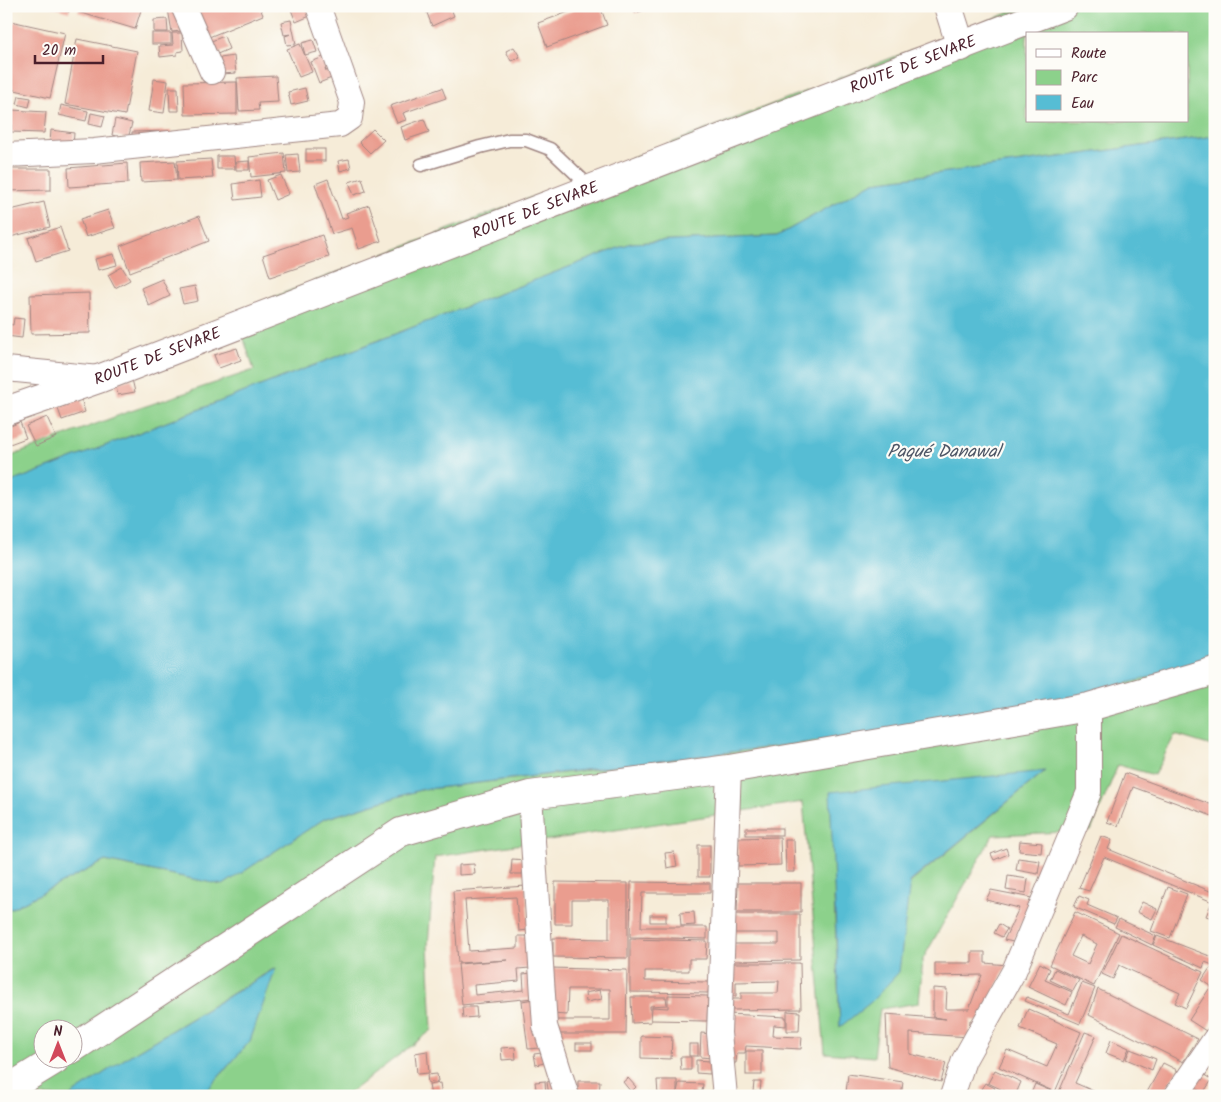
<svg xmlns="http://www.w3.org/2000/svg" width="1221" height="1102" font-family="Kalam,sans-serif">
	<rect width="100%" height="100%" fill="#fdfcf7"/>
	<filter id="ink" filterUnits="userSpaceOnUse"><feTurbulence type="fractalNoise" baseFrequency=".02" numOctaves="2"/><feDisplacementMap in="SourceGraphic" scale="10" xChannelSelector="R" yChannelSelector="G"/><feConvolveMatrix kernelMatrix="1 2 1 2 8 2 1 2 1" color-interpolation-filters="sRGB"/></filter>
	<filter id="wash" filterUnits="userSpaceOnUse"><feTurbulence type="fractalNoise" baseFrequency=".0096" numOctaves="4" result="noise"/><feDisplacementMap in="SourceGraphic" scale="20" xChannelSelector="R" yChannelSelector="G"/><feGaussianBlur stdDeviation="1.12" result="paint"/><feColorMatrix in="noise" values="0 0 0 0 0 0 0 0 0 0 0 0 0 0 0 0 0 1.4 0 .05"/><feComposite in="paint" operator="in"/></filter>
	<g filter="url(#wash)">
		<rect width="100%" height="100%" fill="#f6ecd8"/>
		<g fill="#8cd18b" stroke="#6b785b" fill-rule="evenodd">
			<path d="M 1026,6 L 1215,6 L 1215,136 L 874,182 L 777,236 L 631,243 L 6,484 L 6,458 L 125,413 L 254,370 L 235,312 ZM 1027,34 L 1187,34 L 1187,121 L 1027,121 Z"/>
			<path d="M 1215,660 L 1215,747 L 1175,735 L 1154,775 L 1118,765 L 1091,831 L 993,835 L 923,959 L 919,1003 L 880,1009 L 874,1057 L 825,1053 L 803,802 L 435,857 L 428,945 L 432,1030 L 345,1096 L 202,1096 L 250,1041 L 275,968 L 132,1054 L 70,1096 L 6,1096 L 6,911 L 105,861 L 223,885 L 324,819 L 420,790 L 715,755 ZM 1044,772 L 910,883 L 840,1027 L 834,897 ZM 42,1030 L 72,1030 L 72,1060 L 42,1060 Z"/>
		</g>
		<g fill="#56bdd4" stroke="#506e80">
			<polygon points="1215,136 1215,660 984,721 420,790 324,819 223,885 105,861 6,911 6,484 631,243 777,236 874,182"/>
			<polygon points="1045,771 910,882 899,972 871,1002 840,1027 830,792"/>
			<polygon points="276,968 250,1041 202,1096 70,1096 132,1054"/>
		</g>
		<g id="blocks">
			<g fill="#ea9d8f" fill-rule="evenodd">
				<polygon points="50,6 70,6 69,12"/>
				<polygon points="80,6 132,6 141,10 135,29 78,12"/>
				<polygon points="196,6 259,6 263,15 209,37"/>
				<polygon points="293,6 307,6 310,16 296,22 290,7"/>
				<polygon points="444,6 450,6 454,16 432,26 427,13"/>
				<polygon points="585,6 600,6 607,25 547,47 538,23"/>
				<polygon points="633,6 654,6 654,7 635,13"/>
				<polygon points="179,8 181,31 172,32 168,9"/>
				<polygon points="167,19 168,32 154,32 154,20"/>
				<polygon points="6,20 65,33 50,98 6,88"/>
				<polygon points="291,20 296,44 287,45 285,36 291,34 284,35 281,22"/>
				<rect x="152" y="33" width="19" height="11"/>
				<polygon points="172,33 182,33 183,51 177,52 177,55 160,57 159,46 173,45"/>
				<polygon points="224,36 229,49 215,55 209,42"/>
				<polygon points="77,39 137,51 125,115 65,104"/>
				<polygon points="313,40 317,52 305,55 302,43"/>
				<polygon points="300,44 312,72 299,77 287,49"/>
				<polygon points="514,47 520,57 511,61 506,51"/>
				<polygon points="234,56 236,73 222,74 220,58"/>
				<polygon points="326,56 330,65 325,68 326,71 331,70 334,77 319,83 311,62"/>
				<polygon points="276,76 278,102 258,103 259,110 239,111 237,78"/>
				<polygon points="154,79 168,81 164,113 149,111"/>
				<polygon points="237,82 237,114 185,115 184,83"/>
				<polygon points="169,88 178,88 179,111 170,111"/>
				<polygon points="305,88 308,101 291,105 288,92"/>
				<polygon points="442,88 446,98 403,113 406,120 397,123 390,106"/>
				<polygon points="19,96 31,98 29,107 17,104"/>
				<polygon points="61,105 88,111 86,121 59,115"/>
				<polygon points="12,110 46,112 44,133 11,132"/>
				<polygon points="91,113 105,116 102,127 89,124"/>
				<polygon points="115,119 132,123 128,139 112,135"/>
				<polygon points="424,119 429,132 405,140 401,127"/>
				<polygon points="373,129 384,140 370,153 359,142"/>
				<polygon points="51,130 74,133 73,146 50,143"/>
				<polygon points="171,131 171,140 132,140 132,132"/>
				<rect x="306" y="149" width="19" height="12"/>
				<polygon points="284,153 286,173 251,177 249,157"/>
				<polygon points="298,154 300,172 288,173 286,155"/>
				<polygon points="217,156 234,156 235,169 217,169"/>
				<polygon points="211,159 213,178 178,180 177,161"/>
				<polygon points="349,159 351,168 340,171 338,161"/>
				<polygon points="175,161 177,180 141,182 140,163"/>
				<polygon points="249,161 249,170 236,170 236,162"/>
				<polygon points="127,163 128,183 69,187 68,168"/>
				<polygon points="6,169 51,169 51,190 6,191"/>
				<polygon points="281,175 289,194 275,200 267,180"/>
				<polygon points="362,178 366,191 354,195 349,182"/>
				<polygon points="328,179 342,219 348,217 346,213 369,205 381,241 359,249 352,228 332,234 315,184"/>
				<polygon points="259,180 261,197 235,200 233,184"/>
				<polygon points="44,202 50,227 6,238 6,211"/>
				<polygon points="108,210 115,228 86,237 80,219"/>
				<polygon points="199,216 209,241 130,272 120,246"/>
				<polygon points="60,227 68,251 36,261 28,238"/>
				<polygon points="322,235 329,257 270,277 263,255"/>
				<polygon points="114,254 117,265 98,270 95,259"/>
				<polygon points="122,267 130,280 115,288 108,275"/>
				<polygon points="162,279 170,296 149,306 141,288"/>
				<polygon points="195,286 198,301 183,304 179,289"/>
				<polygon points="89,293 90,333 31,334 30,295"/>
				<polygon points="14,318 24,319 22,338 6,336 6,324 13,325"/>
				<polygon points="237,348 241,360 219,368 214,355"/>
				<polygon points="132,379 135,392 118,395 115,383"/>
				<polygon points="81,398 85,412 62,420 57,406"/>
				<polygon points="47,417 56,437 36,446 26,426"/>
				<polygon points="20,422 26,438 7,445 6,428"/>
				<polygon points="1125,773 1215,806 1215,817 1133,787 1118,826 1107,822"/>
				<rect x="746" y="828" width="36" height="7"/>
				<polygon points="1101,836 1112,840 1108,849 1215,893 1215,903 1104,857 1089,891 1079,888"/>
				<polygon points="780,837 781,865 738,866 738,838"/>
				<polygon points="785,840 794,840 795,872 786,872"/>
				<polygon points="1020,841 1042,843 1041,853 1019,851"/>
				<rect x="698" y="845" width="12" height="32"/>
				<polygon points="1006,848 1008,854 994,860 991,854"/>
				<polygon points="674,852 677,866 667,868 665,853"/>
				<polygon points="1018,858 1040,861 1038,874 1016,870"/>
				<polygon points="512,859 526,860 526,874 511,874"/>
				<polygon points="474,864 475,874 459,875 459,865"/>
				<polygon points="1008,876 1028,879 1026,893 1006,890"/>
				<polygon points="555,882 628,883 628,958 553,957 553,938 609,939 609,900 572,900 572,924 555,924"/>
				<polygon points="631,882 710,883 710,893 642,893 641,927 707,927 707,939 630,937"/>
				<polygon points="738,883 801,883 801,912 737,912"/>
				<polygon points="526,886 529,930 519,931 516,897 465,900 469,951 518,948 518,936 527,936 530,968 518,969 519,981 474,985 475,995 524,990 523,974 532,973 534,998 462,1005 458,964 508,960 458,963 453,891"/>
				<polygon points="1168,887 1187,894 1170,938 1151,931"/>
				<polygon points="991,890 1032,898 1013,942 1004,940 1019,908 986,900"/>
				<polygon points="1079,896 1089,900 1087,905 1117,918 1114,924 1074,907"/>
				<polygon points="1142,902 1157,909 1152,919 1137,912"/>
				<polygon points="1211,904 1215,905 1215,919 1206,916"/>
				<polygon points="694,912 695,925 681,926 680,913"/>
				<path d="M 1075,912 L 1119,933 L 1094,986 L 1050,965 ZM 1081,936 L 1097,944 L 1088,964 L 1071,956 Z"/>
				<polygon points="735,914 800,914 800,960 733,961 733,944 779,944 779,933 735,933"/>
				<rect x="650" y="915" width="16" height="7"/>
				<polygon points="1119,919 1156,936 1152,945 1115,927"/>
				<polygon points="999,924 1007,929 1002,937 994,933"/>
				<polygon points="1121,934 1203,972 1186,1008 1175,1003 1180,993 1119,965 1113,979 1102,974"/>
				<polygon points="1157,936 1215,958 1215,966 1205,962 1203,968 1153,945"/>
				<polygon points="630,939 707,941 706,959 689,959 689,971 645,971 645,981 709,982 708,993 630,992"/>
				<polygon points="972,952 985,952 985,963 1007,965 979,1021 970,1020 969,1037 910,1033 910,1054 946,1063 941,1082 888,1067 886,1014 946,1019 933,1017 933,988 947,989 946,1009 969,1009 982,975 935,976 935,963 972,963"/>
				<polygon points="733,963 800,963 801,1009 731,1010 730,999 741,999 741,993 778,993 779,981 736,982 736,996 729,996"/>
				<polygon points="1040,963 1050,969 1045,980 1072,992 1066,1005 1028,987"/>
				<polygon points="551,968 627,970 626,1034 552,1034 552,1020 610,1020 610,989 568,989 567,1015 551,1014"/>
				<polygon points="1210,968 1215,971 1215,1017 1206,1031 1189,1020 1211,986 1202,980"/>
				<polygon points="1055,969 1079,980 1073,991 1050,980"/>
				<polygon points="1082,983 1095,988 1080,1024 1025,1001 1027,997 1069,1014"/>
				<polygon points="1098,989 1198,1039 1183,1062 1089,1015"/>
				<polygon points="600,990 602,999 586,1002 585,993"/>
				<polygon points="668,995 708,996 707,1021 651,1020 652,1007 668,1008"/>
				<polygon points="631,997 666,997 667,1005 650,1006 651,1022 632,1023"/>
				<polygon points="534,999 540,1048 528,1049 522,1001"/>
				<polygon points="462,1007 476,1007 477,1017 463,1018"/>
				<polygon points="1028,1009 1081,1032 1055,1092 999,1067 1007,1050 1047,1067 1057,1044 1020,1028"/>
				<polygon points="787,1011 800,1012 799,1031 787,1031"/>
				<polygon points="728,1014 786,1017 786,1026 774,1025 773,1036 802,1037 801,1049 746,1046 745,1053 737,1053 736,1063 725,1063"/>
				<polygon points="1085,1032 1096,1036 1075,1083 1105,1096 1068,1096 1059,1092"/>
				<polygon points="701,1033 713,1034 712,1058 700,1057"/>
				<polygon points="641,1036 672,1037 671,1059 641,1058"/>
				<polygon points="1111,1040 1129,1048 1124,1060 1106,1053"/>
				<rect x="576" y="1043" width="16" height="7"/>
				<rect x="689" y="1044" width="9" height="12"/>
				<polygon points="515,1047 516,1059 502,1060 501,1048"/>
				<polygon points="1130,1049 1156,1059 1152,1070 1126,1059"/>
				<polygon points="427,1051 429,1073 417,1074 415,1053"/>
				<rect x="746" y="1051" width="16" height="24"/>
				<polygon points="542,1053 544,1063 536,1065 534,1054"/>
				<polygon points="680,1057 691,1057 691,1070 681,1070"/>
				<polygon points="696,1060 710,1061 710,1074 696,1073"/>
				<polygon points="1163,1063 1177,1070 1162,1096 1145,1096"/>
				<polygon points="995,1070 1021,1082 1015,1096 988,1083"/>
				<polygon points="1200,1072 1212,1080 1203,1093 1191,1085"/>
				<polygon points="437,1074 438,1081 428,1083 427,1075"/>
				<polygon points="848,1074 903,1082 901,1096 864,1096 846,1093"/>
				<polygon points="628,1078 636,1087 631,1092 623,1082"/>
				<polygon points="557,1080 559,1096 549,1096 547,1082"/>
				<polygon points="657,1080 677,1080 677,1092 679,1083 703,1084 702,1092 695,1091 695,1096 658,1096"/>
				<polygon points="545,1081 546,1096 537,1096 535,1082"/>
				<polygon points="578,1081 600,1081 599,1096 578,1096"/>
				<polygon points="754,1082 761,1082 760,1092 753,1092"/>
				<polygon points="440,1083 442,1096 431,1096 429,1085"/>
				<polygon points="985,1083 995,1088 991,1095 981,1089"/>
				<polygon points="1035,1084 1051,1091 1050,1096 1030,1096"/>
			</g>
		</g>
	</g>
	<g filter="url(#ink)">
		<use href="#blocks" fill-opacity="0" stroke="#a08682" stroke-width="1"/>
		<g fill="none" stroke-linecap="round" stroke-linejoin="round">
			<defs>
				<polyline id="service" points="421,165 480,147 509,140 526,140 550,149 591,188"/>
				<g id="minor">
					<polyline points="183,6 212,72"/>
					<polyline points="6,155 94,151 340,125 350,118 352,102 318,6"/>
					<polyline points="6,369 99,378"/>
					<polyline points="530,795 545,1026 567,1096"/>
					<polyline points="725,1096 719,1033 729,769"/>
					<polyline points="952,1096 964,1060 1014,971 1089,792 1089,707"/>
					<polyline points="1176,1096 1215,1039"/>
				</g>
				<g id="tertiary">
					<polyline points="948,6 961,47"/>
					<polyline points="72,1049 401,832 530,795 729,769 1089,707 1215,671"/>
					<polyline points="6,1090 55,1060"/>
				</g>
				<g id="primary">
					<path id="s1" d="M 6,411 L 101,378 L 1064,6"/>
				</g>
			</defs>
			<use href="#service" stroke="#a08682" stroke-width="15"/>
			<use href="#minor" stroke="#a08682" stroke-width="26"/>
			<use href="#tertiary" stroke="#a08682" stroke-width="30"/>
			<use href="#primary" stroke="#a08682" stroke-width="30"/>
			<use href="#service" stroke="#fff" stroke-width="12"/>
			<use href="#minor" stroke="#fff" stroke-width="24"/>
			<use href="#tertiary" stroke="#fff" stroke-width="28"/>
			<use href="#primary" stroke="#fff" stroke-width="28"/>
		</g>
	</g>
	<g text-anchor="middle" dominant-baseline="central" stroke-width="4.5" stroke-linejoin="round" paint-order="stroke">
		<g font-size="16" fill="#4a1f2b" stroke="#fdfcf7">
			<text stroke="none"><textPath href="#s1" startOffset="971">ROUTE DE SEVARE</textPath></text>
			<text stroke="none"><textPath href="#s1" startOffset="566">ROUTE DE SEVARE</textPath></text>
			<text stroke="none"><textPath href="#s1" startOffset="161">ROUTE DE SEVARE</textPath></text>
		</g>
		<g font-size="18" font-style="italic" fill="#4e5666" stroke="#fdfcf7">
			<text x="944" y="452">Pagué Danawal</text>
		</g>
	</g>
	<rect width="1221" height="1102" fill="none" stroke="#fdfcf7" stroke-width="25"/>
	<rect x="1026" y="32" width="162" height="90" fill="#fdfcf7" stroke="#b5a4a5"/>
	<rect x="1036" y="49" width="25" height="8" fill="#ffffff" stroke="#b5a4a5"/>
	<text x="1071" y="58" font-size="15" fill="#4a1f2b">Route</text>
	<rect x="1036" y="70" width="25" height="15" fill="#8cd18b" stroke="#b5a4a5"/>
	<text x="1071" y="82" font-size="15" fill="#4a1f2b">Parc</text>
	<rect x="1036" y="95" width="25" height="15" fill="#56bdd4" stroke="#b5a4a5"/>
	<text x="1071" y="108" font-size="15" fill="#4a1f2b">Eau</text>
	<g transform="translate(58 1044)"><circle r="24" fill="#fdfcf7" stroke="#b5a4a5"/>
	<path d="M0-4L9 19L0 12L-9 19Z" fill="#d1495b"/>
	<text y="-8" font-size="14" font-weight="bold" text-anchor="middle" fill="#4a1f2b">N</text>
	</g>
	<path d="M35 55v8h68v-8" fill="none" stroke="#4a1f2b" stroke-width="2.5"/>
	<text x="42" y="55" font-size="15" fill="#4a1f2b" stroke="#fdfcf7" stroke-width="4" paint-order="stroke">20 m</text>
</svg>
